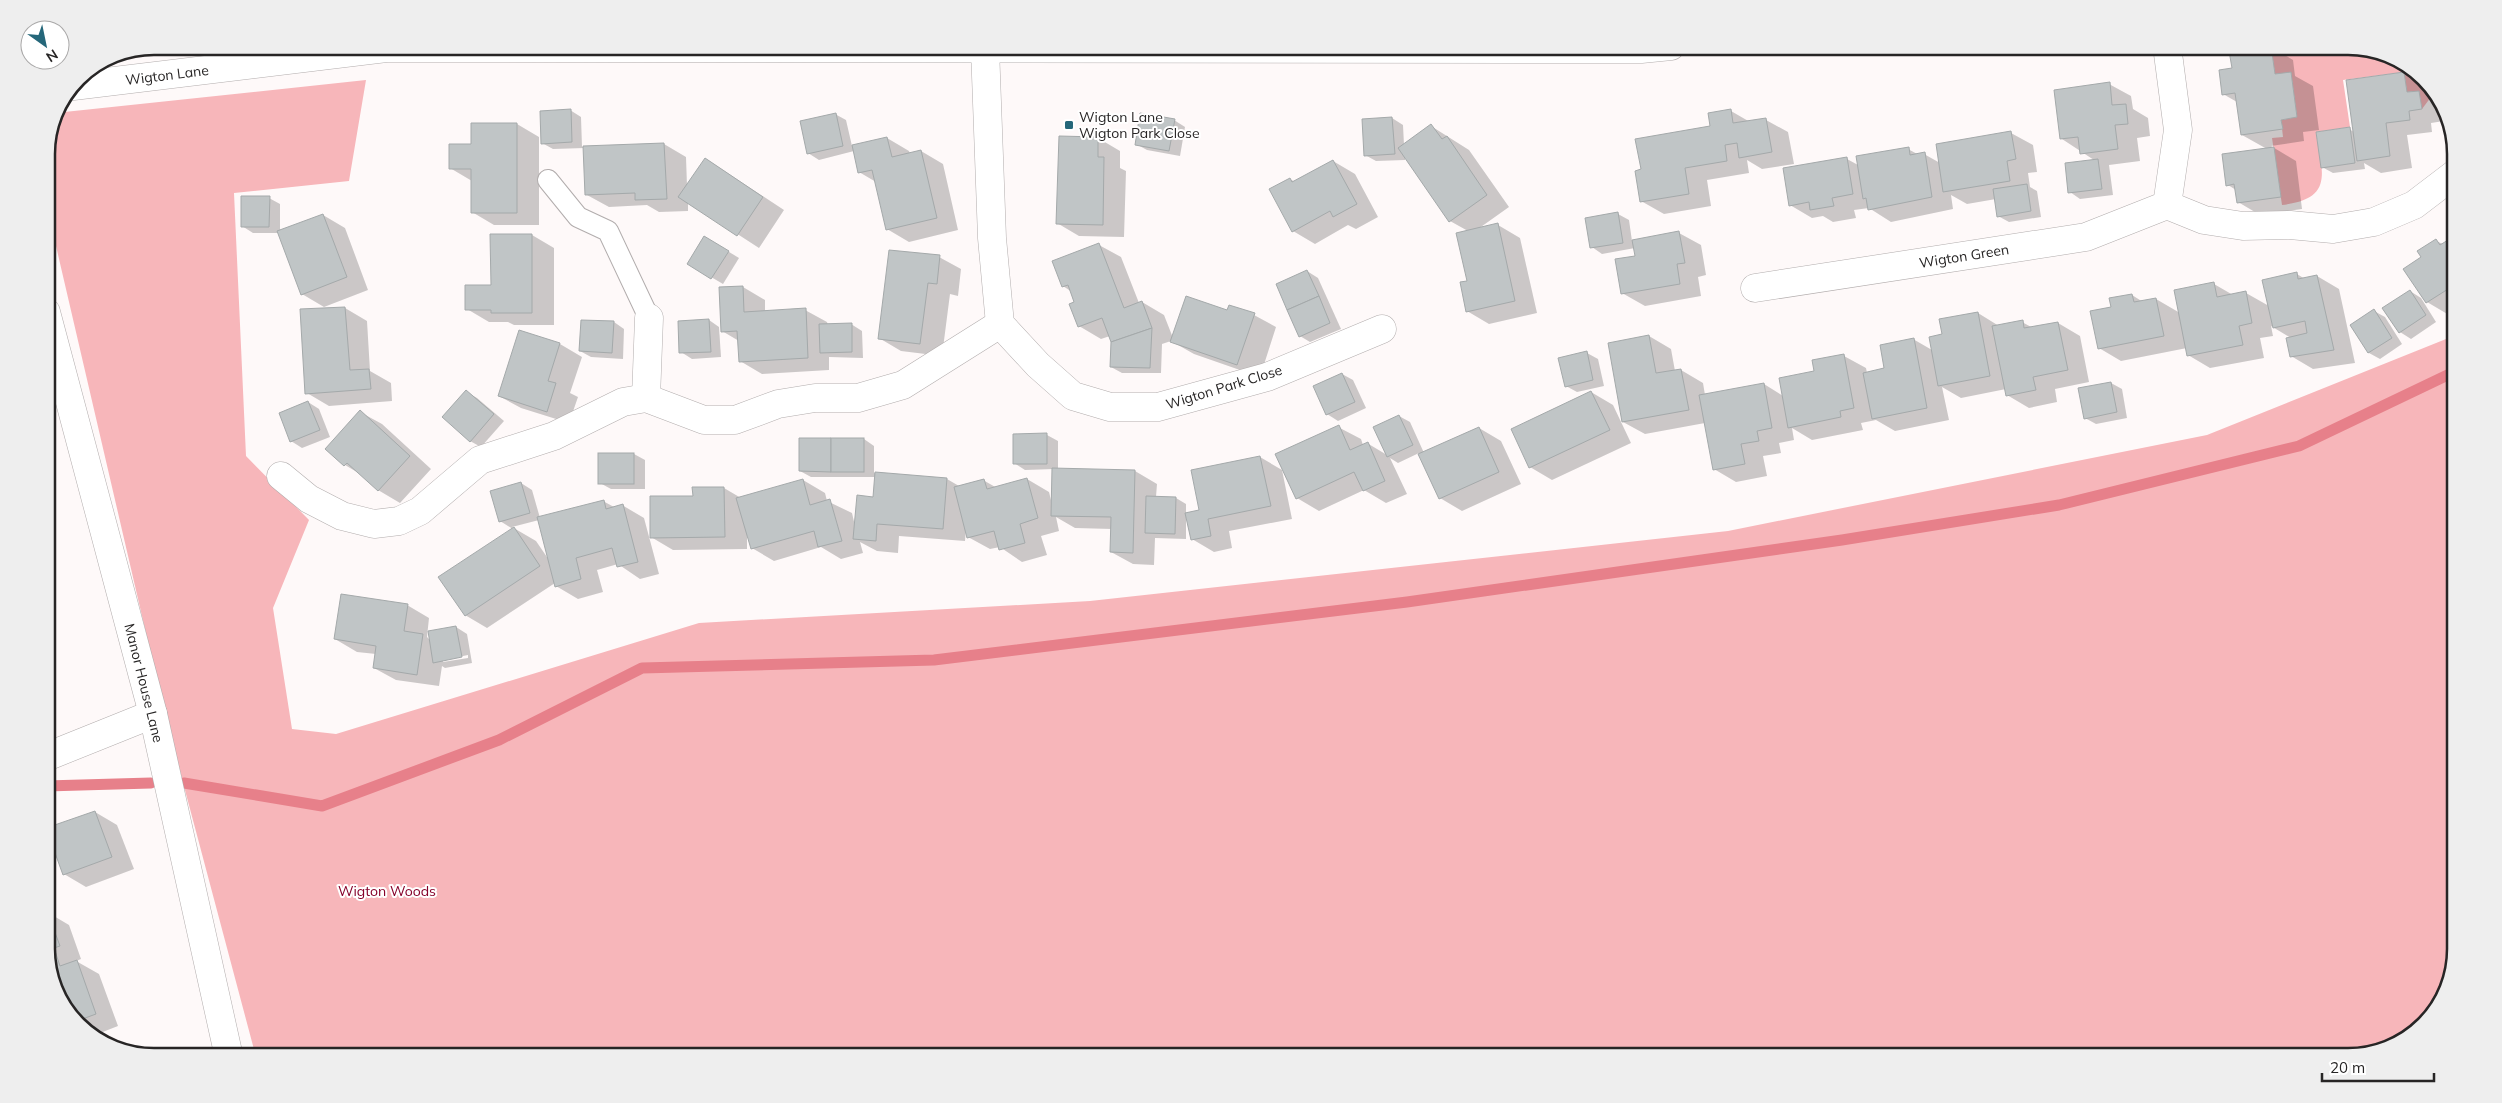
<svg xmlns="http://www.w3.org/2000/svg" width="2502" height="1103" font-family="Mulish,sans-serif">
	<rect width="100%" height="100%" fill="#fef9f9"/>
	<g fill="#f7b6ba">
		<path d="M 2271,46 L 2348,46 L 2389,54 L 2434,93 L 2422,109 L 2419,91 L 2407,92 L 2404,72 L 2343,80 L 2350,127 L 2316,132 C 2322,172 2335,199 2282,205 L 2272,138 L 2283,137 L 2281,120 L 2297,117 L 2291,73 L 2275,74 Z"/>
		<polygon points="366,80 349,181 234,193 246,456 309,520 273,608 292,729 336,734 699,623 1090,601 1728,531 2207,435 2456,335 2456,949 2448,990 2408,1038 2348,1057 256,1057 165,715 46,203 46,148 55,113"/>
	</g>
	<g fill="#0003" fill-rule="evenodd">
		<polygon points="2271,47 2293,60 2295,76 2313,86 2319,130 2303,132 2304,141 2271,146 2296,161 2302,209 2260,215 2238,202 2236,190 2228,185 2267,149 2242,135 2237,102 2223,94 2233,69 2231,52"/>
		<polygon points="2404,73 2426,86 2427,97 2441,105 2444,121 2431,123 2432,132 2407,135 2412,168 2381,173 2364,163 2365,169 2333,173 2322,167 2349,129 2354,132"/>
		<polygon points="2109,84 2131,96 2133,109 2148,118 2150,136 2137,138 2140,161 2109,165 2113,195 2080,199 2070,192 2094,160 2062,139"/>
		<polygon points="570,110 581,117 582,147 664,144 686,157 687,186 706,159 784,210 759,248 688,202 688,211 659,212 647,205 609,207 587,195 585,148 553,149 542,143"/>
		<polygon points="1731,111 1750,122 1766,120 1788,132 1794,164 1762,169 1747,160 1749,173 1707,180 1711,206 1664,214 1641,201"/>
		<polygon points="835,114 846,120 852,146 887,138 909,151 910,154 921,151 943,164 958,230 909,242 887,229 876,182 859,172 854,151 819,160 808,153"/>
		<polygon points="1392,118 1403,125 1404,145 1431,126 1469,150 1509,207 1478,229 1498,225 1520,238 1537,313 1489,324 1467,311 1468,231 1450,221 1405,155 1405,160 1376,161 1365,155"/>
		<polygon points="1174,120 1185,127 1180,156 1147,150 1136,144"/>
		<polygon points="517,124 539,137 539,225 494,225 472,212 472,181 450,168"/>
		<polygon points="2011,133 2033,145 2037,172 2028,173 2030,187 2037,191 2041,217 2009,222 1998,216 1996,199 1967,204 1951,195 1953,209 1891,222 1869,208 1854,210 1856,218 1833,222 1823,216 1812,218 1790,205 1847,159 1858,165 1908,149 1919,155 1924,154 1940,163"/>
		<polygon points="1061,137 1098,138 1120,151 1120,168 1126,171 1124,237 1079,236 1057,223"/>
		<polygon points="1333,161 1355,174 1378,217 1356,229 1348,225 1315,244 1293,231 1290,179 1295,182"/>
		<polygon points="269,198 280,204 280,232 323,215 345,228 368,290 324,307 302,294 279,233 253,233 242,226"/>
		<polygon points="1618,214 1629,220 1632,241 1679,233 1701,245 1706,275 1698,277 1701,296 1645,306 1622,293 1636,257 1635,248 1602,254 1592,247"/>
		<polygon points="532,235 554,248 554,325 514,325 508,322 489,322 467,309 492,286"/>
		<polygon points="2456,236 2456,311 2449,315 2427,302 2423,258 2436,241 2443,244"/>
		<polygon points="716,244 739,258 723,284 689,264"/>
		<polygon points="1099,245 1121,257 1139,303 1142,302 1164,315 1173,338 1228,311 1230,306 1254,315 1276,327 1260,377 1194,354 1171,341 1162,344 1161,373 1122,373 1111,367 1112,342 1110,336 1101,339 1079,326 1076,303 1072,292 1063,286"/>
		<polygon points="939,257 961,269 958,296 950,294 942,356 901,351 879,338"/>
		<polygon points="1307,271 1318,278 1341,329 1310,342 1300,336"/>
		<polygon points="2297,274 2305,279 2317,276 2339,289 2355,363 2313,369 2291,356 2291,338 2271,326 2273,336 2260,338 2264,358 2210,368 2188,355 2187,348 2121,361 2099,348 2113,307 2132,295 2143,302 2156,299 2180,313 2214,284 2233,295 2246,293 2269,306"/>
		<polygon points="743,287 765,300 765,312 805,310 827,322 828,325 851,324 862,331 863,358 829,357 829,370 762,374 740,361 739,341 722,331"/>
		<polygon points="2410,291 2421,298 2436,322 2411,339 2400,332"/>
		<polygon points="345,308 367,321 370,371 391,383 392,401 329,406 307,393"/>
		<polygon points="2374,311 2385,317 2402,344 2380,359 2369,353 2351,326"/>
		<polygon points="1978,313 1999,326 2022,322 2033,328 2058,323 2080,336 2089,382 2055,389 2057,402 2029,408 2007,395 2006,389 1961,398 1942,387 1949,420 1895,431 1876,420 1861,423 1863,430 1812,440 1792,428 1794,440 1779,443 1781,453 1763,456 1767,476 1736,482 1714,469 1705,423 1645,434 1623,422 1649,336 1671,349 1675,371 1681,370 1703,383 1705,395 1764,384 1783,396 1815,372 1844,356 1866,368 1867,373 1886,369 1913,339 1932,350 1944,335"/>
		<polygon points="709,320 719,327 721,357 692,359 681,352"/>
		<polygon points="614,322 624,329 623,359 591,357 580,351"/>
		<polygon points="560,344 582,357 570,393 578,397 569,423 521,408 499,396"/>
		<polygon points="1587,353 1598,359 1604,386 1577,392 1566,386"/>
		<polygon points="1342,374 1353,380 1366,408 1338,421 1327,414"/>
		<polygon points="2111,383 2122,389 2127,418 2096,424 2085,418"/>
		<polygon points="466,392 477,398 504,421 481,447 470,441"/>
		<polygon points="1591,392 1613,405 1631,443 1552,480 1530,467"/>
		<polygon points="308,402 319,409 330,437 302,448 291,441"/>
		<polygon points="360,412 382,424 431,469 400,503 378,490 362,475 345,465"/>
		<polygon points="1399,416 1410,422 1424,453 1479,428 1501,441 1521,484 1462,511 1440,498 1419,453 1398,463 1390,458 1407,494 1386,503 1364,490 1319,511 1297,498 1338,427 1361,439 1363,445 1367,443 1387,455"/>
		<polygon points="1014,435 1047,435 1058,441 1058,470 1135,471 1157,484 1156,497 1176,498 1186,504 1186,514 1201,511 1260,457 1282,470 1292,519 1229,531 1232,548 1214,552 1192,539 1186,516 1186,539 1155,538 1154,565 1133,564 1111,552 1112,529 1075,528 1056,517 1059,531 1041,536 1047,555 1022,562 1000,547 990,549 968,537 966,528 965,541 899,536 898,553 877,551 860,542 863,553 841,559 821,547 774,561 752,548 747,533 747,549 673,550 651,537 694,497 694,488 724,488 741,498 803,480 825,493 827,501 852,513 855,526 874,498 876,477 811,477 800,471 864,439 874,446 874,473 947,479 959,486 983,480 997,488 1027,479 1049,492 1052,504 1054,469 1025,470 1014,463"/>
		<polygon points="634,454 645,460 645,489 611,489 600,483"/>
		<path d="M 521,483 L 532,490 L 540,518 L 603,501 L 614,507 L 622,505 L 644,518 L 659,574 L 640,579 L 618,564 L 597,570 L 603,592 L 578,599 L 556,586 L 555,583 L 487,628 L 465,615 L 513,529 L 500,521 ZM 539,520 L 549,560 L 536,541 L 512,527 Z"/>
		<path d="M 407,605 L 429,618 L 427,637 L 430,640 L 456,627 L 467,634 L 472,663 L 445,668 L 442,666 L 439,686 L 396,680 L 374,668 L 376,654 L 357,652 L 335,639 ZM 468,655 L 468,658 L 443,662 L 443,660 Z"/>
		<polygon points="95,812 117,825 134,869 86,887 64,874"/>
		<polygon points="47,912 69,925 81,959 76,961 99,974 118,1026 95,1035 68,1014 47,956"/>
	</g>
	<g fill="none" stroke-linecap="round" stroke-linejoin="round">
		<g stroke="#e7808a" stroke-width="11">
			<polyline points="184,783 322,806 499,740 642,668 934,660 1407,602 1842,540 2059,505 2299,446 2456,371"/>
			<polyline points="46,786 151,783"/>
		</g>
	</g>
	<g fill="#c0c5c6" stroke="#a4a9aa">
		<polygon points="2271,46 2275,74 2291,72 2297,117 2281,120 2283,129 2241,135 2235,93 2222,95 2219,70 2232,68 2229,51"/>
		<polygon points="2404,72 2407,92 2419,91 2422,109 2409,111 2410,120 2386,123 2390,156 2357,161 2346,80"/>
		<polygon points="2110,82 2112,105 2126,104 2128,124 2115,125 2118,149 2080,154 2078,137 2060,139 2054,90"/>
		<polygon points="571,109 572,142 541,144 540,111"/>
		<polygon points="1731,109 1733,123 1766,118 1772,152 1739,158 1737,143 1725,145 1727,161 1685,168 1689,194 1640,202 1635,171 1641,169 1635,139 1710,126 1708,113"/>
		<polygon points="836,113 843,146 807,154 800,121"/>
		<polygon points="1140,113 1175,119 1169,151 1135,145"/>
		<polygon points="1392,117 1395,154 1364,156 1362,119"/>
		<polygon points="471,123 517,123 517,213 471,213 471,169 449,169 449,144 471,144"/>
		<polygon points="1431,124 1442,139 1447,136 1487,195 1449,222 1398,148"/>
		<polygon points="2350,127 2355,163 2321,168 2316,132"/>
		<polygon points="2011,131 2016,159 2007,161 2010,181 1943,192 1936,144"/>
		<polygon points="1059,136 1098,137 1098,157 1104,157 1103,225 1056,224"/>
		<polygon points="887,137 892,157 921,150 937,218 886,230 872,170 858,173 852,145"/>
		<polygon points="664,143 667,199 635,200 635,193 585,195 583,146"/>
		<polygon points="1909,147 1910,155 1925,152 1932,197 1868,210 1866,198 1863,199 1856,156"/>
		<polygon points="2274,147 2281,197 2237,203 2234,184 2226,186 2222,154"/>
		<polygon points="1847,157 1853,194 1832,198 1834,206 1810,210 1809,202 1789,206 1783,168"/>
		<polygon points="705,158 763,197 737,236 678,197"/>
		<polygon points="2098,159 2102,189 2068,193 2065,163"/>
		<polygon points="1333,160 1357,204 1333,217 1330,211 1292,232 1269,189 1290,178 1292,182"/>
		<polygon points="2027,184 2031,211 1997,217 1993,189"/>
		<polygon points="241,196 270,196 269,227 241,227"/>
		<polygon points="1618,212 1623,243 1590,248 1585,218"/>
		<polygon points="323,214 347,277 301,295 277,231"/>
		<polygon points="1498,223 1515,301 1466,312 1460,282 1467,281 1456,233"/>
		<polygon points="1679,231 1685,263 1677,264 1680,284 1621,294 1615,259 1635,256 1632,240"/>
		<polygon points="490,234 532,234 532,313 491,313 491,310 465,310 465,285 491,285"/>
		<polygon points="2456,235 2456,284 2426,303 2403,269 2421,257 2417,251 2436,239 2440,245"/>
		<polygon points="704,236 729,251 711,279 687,264"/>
		<polygon points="1099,243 1124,308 1142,301 1152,328 1111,342 1102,318 1078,327 1069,304 1074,302 1068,285 1062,287 1052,261"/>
		<polygon points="889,250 940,255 937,284 928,283 920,344 878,339"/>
		<polygon points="1307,270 1319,296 1287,310 1276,284"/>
		<polygon points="2297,272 2298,279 2317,275 2334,350 2290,357 2286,338 2307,333 2305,321 2273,328 2262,280"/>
		<polygon points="2214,282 2217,297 2246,291 2252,323 2239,326 2243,345 2187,356 2174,290"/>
		<polygon points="743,286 744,312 806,308 808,358 739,362 737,331 721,332 719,287"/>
		<polygon points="2410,290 2426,315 2399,333 2382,308"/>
		<polygon points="2132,294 2134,302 2156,298 2164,336 2098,349 2090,311 2111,307 2109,298"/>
		<polygon points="1186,296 1227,310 1229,305 1255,313 1237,365 1170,342"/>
		<polygon points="1319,296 1330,323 1299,337 1287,310"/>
		<polygon points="345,307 350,370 369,369 371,389 305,394 300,309"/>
		<polygon points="2374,309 2392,338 2368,353 2350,325"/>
		<polygon points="1978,312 1990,376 1938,386 1929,337 1942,334 1939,319"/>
		<polygon points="709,319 711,352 679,353 678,321"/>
		<polygon points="581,320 614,321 612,353 579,351"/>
		<polygon points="2023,320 2024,328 2058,322 2068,370 2033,377 2036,390 2006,396 1992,326"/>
		<polygon points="852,323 852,352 820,353 819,324"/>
		<polygon points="1152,328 1150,368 1110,367 1111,342"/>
		<polygon points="519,330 560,343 548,381 556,383 547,412 498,396"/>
		<polygon points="1649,335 1656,373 1681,369 1689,410 1622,422 1608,343"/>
		<polygon points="1914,338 1927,408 1872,419 1863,373 1884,368 1880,345"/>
		<polygon points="1587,351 1593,380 1565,387 1558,358"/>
		<polygon points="1844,354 1854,408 1840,411 1841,417 1788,428 1779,378 1814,371 1812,360"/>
		<polygon points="1342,373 1355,402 1326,415 1313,386"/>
		<polygon points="2111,382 2117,412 2084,419 2078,388"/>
		<polygon points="1764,383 1772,428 1757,431 1759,441 1741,444 1745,464 1713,470 1699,395"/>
		<polygon points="466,390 494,414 470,442 442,417"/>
		<polygon points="1591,391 1610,430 1529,468 1511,429"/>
		<polygon points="308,401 320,430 290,442 279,413"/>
		<polygon points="360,410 410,456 378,491 347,463 344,466 325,449"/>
		<polygon points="1399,415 1413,445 1387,457 1373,427"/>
		<polygon points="1339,425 1350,450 1368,442 1385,481 1363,491 1354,472 1296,499 1275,454"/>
		<polygon points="1479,427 1499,472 1439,499 1418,454"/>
		<polygon points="1047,433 1047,464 1013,464 1013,434"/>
		<polygon points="799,438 831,438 831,472 799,471"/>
		<rect x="831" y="438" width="33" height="34"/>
		<rect x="598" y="453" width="36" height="31"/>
		<polygon points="1260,456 1271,506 1208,519 1211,536 1191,540 1185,513 1199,510 1191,470"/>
		<polygon points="1052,468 1135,470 1133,553 1110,552 1111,517 1051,516"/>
		<polygon points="875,472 947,478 943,529 877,524 876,541 853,539 857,495 873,497"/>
		<polygon points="1027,478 1038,518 1020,524 1025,543 999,550 994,531 967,538 954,487 984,479 987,489"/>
		<polygon points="803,479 810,505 830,499 842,541 818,547 814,531 751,549 736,498"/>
		<polygon points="521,482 530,513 499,522 490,491"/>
		<polygon points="692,487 724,487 725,537 650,538 650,496 693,496"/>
		<polygon points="1146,496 1176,497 1175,534 1145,533"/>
		<polygon points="604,500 606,509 623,504 638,562 617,567 612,548 576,558 581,579 555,587 537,517"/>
		<polygon points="514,527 540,566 465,616 438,577"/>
		<polygon points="341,594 408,604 404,631 423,634 417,675 373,668 376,646 334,639"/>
		<polygon points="456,626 462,657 433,663 428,631"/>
		<polygon points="95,811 112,857 63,875 46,828"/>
		<polygon points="47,911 60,946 54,948 60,966 77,960 96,1014 77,1021 68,1014 47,956"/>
	</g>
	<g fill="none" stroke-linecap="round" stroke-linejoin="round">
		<defs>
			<polyline id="lane" points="548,180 578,217 608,231 649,318"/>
			<g id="street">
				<polyline points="2167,46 2178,130 2167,205"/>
				<polyline points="985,48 992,238 1000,324 1038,365 1073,396 1110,407 1158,407 1267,377 1382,329"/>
				<polyline points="73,86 386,48 1641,49 1671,46"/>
				<polyline points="1755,288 2086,237 2167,205 2204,220 2243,226 2290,225 2333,229 2374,222 2414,205 2456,173"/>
				<polyline points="46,312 153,714 229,1057"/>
				<polyline points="646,398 649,318"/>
				<polyline points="281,476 309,499 342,516 374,524 399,521 420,511 480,460 554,436 623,402 646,398 704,420 735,420 778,404 815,398 858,398 903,385 1000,324"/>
				<polyline points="46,757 153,714"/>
			</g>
		</defs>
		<use href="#lane" stroke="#b2adad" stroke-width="22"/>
		<use href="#street" stroke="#b2adad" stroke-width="29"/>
		<use href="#lane" stroke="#fff" stroke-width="20"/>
		<use href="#street" stroke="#fff" stroke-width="28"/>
	</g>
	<rect fill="#25677a" stroke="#fff" stroke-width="2" x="1064" y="120" width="10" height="10" rx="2.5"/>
	<g text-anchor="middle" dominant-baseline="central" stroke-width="4" stroke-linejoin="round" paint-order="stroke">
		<g font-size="14" fill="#272525" stroke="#fff">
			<text transform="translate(167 75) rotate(-7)">Wigton Lane</text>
			<text transform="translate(1964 256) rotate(-9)">Wigton Green</text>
			<text transform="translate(1224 387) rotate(-17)">Wigton Park Close</text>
			<text transform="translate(144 683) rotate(76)">Manor House Lane</text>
		</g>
		<g font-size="14" fill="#272525" stroke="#fff" text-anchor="start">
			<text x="1079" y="117">Wigton Lane<tspan x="1079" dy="16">Wigton Park Close</tspan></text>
		</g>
		<g font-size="14" fill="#850029" stroke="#fff">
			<text x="387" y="891">Wigton Woods</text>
		</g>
	</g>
	<path d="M0 0H2502V1103H0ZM154 55H2348A99 99 0 0 1 2447 154V949A99 99 0 0 1 2348 1048H154A99 99 0 0 1 55 949V154A99 99 0 0 1 154 55Z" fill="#eee" fill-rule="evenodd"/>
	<path fill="none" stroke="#272525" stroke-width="2.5" d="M154 55H2348A99 99 0 0 1 2447 154V949A99 99 0 0 1 2348 1048H154A99 99 0 0 1 55 949V154A99 99 0 0 1 154 55Z"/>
	<g transform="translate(45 45) rotate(147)"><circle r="24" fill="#ffffff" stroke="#a9a8a8"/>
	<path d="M0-4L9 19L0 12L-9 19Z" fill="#25677a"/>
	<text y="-8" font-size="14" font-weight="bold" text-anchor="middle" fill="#272525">N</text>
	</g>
	<path d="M2322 1073v8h112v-8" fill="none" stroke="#272525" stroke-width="2.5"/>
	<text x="2330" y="1073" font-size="15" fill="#272525" stroke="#ffffff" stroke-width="4" paint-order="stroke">20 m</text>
</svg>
